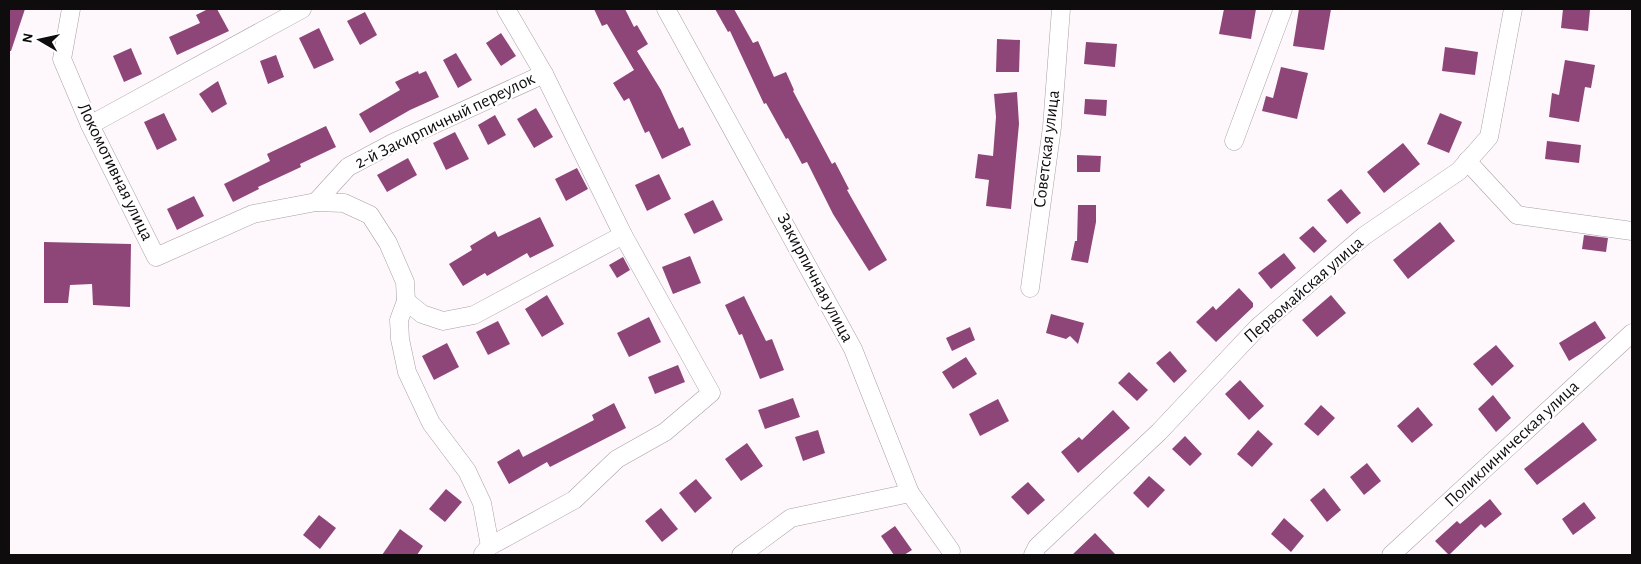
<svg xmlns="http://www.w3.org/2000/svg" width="1641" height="564" font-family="'Alegreya Sans',sans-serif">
	<rect width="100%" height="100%" fill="#fef8fc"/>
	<g fill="#8e4678">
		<polygon points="9,9 25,9 11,51 9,51"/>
		<polygon points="208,9 217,9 229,31 177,55 169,37 200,23 196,15"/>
		<polygon points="594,9 625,9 634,27 637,25 648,44 637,51 661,90 679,129 683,127 691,145 662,159 649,131 645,133 629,98 624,101 613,83 634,70 607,24 602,26"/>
		<polygon points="715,9 734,9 753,43 758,41 774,77 786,72 794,90 793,91 832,164 835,162 849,189 847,190 887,260 869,271 833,214 807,162 802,164 788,138 786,139 766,103 764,104 730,31 728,32"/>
		<polygon points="1224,9 1256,9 1251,39 1219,34"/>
		<polygon points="1299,9 1331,9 1324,50 1293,46"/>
		<polygon points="1563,9 1590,10 1588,31 1561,28"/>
		<polygon points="365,12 377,35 360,45 347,21"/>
		<polygon points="319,28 334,60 314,69 299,38"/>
		<polygon points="501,33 516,56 501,66 486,43"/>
		<polygon points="997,39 1020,40 1019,72 996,72"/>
		<polygon points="1086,42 1117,44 1115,67 1084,64"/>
		<polygon points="1445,47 1478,52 1475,75 1442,71"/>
		<polygon points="131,48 142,74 124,82 113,56"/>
		<polygon points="456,53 472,80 458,88 443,60"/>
		<polygon points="276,55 284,77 268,84 260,61"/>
		<polygon points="1565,60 1595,65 1591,88 1585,87 1579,122 1549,117 1552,93 1559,95"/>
		<polygon points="1281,67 1308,73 1297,119 1262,111 1266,96 1273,98"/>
		<polygon points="418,71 419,74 426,71 439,97 410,110 370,133 359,114 400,90 395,82"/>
		<polygon points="218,81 227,104 212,113 199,94"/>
		<polygon points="1017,92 1019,124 1011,209 986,206 989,180 975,178 978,154 993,156 996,117 994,94"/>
		<polygon points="1085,99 1107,100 1106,116 1084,114"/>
		<polygon points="536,108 553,137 534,148 517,119"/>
		<polygon points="164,113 177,140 157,150 144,122"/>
		<polygon points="1440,113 1462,122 1449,153 1427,144"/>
		<polygon points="495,115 506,135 488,145 478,125"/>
		<polygon points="326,126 336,147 300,164 301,167 258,187 259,189 233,202 224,184 270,161 267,154"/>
		<polygon points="455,132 469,159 446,170 433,143"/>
		<polygon points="1547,141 1581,145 1579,163 1545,159"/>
		<polygon points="1403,143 1420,164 1384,193 1367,172"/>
		<polygon points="1077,155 1101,156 1100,172 1077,172"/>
		<polygon points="408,158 417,175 387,192 377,175"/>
		<polygon points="577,168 588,189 566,201 555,179"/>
		<polygon points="659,174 671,199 647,211 635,185"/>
		<polygon points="1341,189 1361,213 1347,224 1327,200"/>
		<polygon points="194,196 204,216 177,230 167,209"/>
		<polygon points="713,200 723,220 694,234 684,214"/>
		<polygon points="1078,205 1096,205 1096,222 1088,263 1071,260 1075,241 1077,241"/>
		<polygon points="540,217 554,246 530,258 527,253 487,276 485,273 463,286 449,264 472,250 470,246 495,231 498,237"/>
		<polygon points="1440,222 1455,241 1408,279 1393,260"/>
		<polygon points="1313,226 1327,241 1314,253 1299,238"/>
		<polygon points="1584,235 1608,238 1606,252 1582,249"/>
		<polygon points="44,242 131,244 130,307 93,305 92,284 70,285 68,303 44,303"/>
		<polygon points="1284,253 1296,268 1271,289 1258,273"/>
		<polygon points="690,256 701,283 673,294 662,267"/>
		<polygon points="623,257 630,270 617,278 609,265"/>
		<polygon points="1239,288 1253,303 1253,307 1216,342 1196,322 1213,306 1216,310"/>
		<polygon points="547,295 564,324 542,337 525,309"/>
		<polygon points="1331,295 1346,313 1317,337 1302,320"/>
		<polygon points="744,296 766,341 772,339 784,370 760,379 742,334 739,335 725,305"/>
		<polygon points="1051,314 1084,323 1078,344 1070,336 1066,339 1046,333"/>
		<polygon points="649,317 661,342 629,357 617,333"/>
		<polygon points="498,321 510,344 488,355 476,332"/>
		<polygon points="1595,321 1606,338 1569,361 1559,343"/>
		<polygon points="970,327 975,340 952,351 946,338"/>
		<polygon points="447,343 459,367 434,380 422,356"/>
		<polygon points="1496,345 1514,366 1492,386 1473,364"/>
		<polygon points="1170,351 1187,371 1174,383 1156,363"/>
		<polygon points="966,357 977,374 953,389 942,372"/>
		<polygon points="678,365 685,382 655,394 648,377"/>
		<polygon points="1129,372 1148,390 1137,401 1118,383"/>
		<polygon points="1240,380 1264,406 1249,420 1225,394"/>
		<polygon points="1493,395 1511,418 1496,432 1478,409"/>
		<polygon points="793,398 800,417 765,429 758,410"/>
		<polygon points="998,399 1009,421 980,436 969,414"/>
		<polygon points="614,403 626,428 550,467 547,462 509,484 497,462 519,449 523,457 594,420 592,415"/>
		<polygon points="1321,405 1335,418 1318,436 1304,424"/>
		<polygon points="1418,407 1433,425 1412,443 1397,426"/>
		<polygon points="1113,410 1130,428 1078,473 1061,452 1079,437 1082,440"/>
		<polygon points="1583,422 1597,440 1537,485 1524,469"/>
		<polygon points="818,430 825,453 803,461 795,437"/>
		<polygon points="1258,430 1273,444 1252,467 1237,454"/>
		<polygon points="1185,436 1202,454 1190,466 1172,449"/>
		<polygon points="747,443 763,466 741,481 725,459"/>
		<polygon points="1367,463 1381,481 1364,495 1350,477"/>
		<polygon points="1149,476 1165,490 1148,508 1133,493"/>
		<polygon points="696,479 712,498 695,513 679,493"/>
		<polygon points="1028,482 1045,500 1028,515 1011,497"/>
		<polygon points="1324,488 1341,510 1327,522 1310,500"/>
		<polygon points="446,489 462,502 445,522 429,509"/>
		<polygon points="1490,499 1502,514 1485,528 1481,524 1449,555 1435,541 1457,521 1460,524"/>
		<polygon points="1584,502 1596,518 1573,535 1562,519"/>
		<polygon points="661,508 678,529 662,542 645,521"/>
		<polygon points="319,515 336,528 320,549 303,535"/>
		<polygon points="1284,518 1304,536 1291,552 1271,534"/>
		<polygon points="895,526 912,550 904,555 894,555 881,536"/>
		<polygon points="400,529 423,546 417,555 382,555"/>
		<polygon points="1095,533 1116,555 1072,555"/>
	</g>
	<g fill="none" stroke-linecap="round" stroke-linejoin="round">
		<defs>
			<g id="minor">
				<polyline points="71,9 62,59 90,125 156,257 253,214 316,202 344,203 370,215 388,243 405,282 406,301 399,320 400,339 407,372 431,423 467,471 482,503 490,546"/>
				<polyline points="666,9 853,349 910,493 951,551"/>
				<polyline points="90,125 302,9"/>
				<polyline points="1234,141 1283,9"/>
				<polyline points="1467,161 1517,215 1632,231"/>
				<polyline points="316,202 348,167 393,143 544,74 506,9"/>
				<polyline points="1030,288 1052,127 1061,9"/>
				<polyline points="406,301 422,314 443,321 474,315 623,235"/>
				<polyline points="483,554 490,546 574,500 617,459 665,432 711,393 623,235 544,74"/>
				<polyline points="741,555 791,518 910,493"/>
				<polyline points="1033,555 1037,547 1159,432 1258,327 1364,236 1459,171 1489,137 1513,9"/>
				<polyline points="1391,555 1632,333"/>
			</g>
		</defs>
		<use href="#minor" stroke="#a99fa5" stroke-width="19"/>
		<use href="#minor" stroke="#fff" stroke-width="18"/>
	</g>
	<g text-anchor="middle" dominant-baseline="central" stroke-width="4.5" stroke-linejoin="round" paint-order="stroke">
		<g font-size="18" fill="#0f0c0e" stroke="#fff">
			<text transform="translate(445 121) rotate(-26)">2-й Закирпичный переулок</text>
			<text transform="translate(1047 149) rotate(-83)">Советская улица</text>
			<text transform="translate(115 172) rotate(64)">Локомотивная улица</text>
			<text transform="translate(815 278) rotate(62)">Закирпичная улица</text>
			<text transform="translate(1304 290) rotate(-41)">Первомайская улица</text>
			<text transform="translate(1512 444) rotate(-43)">Поликлиническая улица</text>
		</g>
	</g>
	<rect width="1641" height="564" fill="none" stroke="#0f0c0e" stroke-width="20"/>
	<g transform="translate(40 40) rotate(279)" stroke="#ffffff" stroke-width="4" paint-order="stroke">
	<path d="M0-4L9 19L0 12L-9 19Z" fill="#0f0c0e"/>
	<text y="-8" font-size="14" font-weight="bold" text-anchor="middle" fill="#0f0c0e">N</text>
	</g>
</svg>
